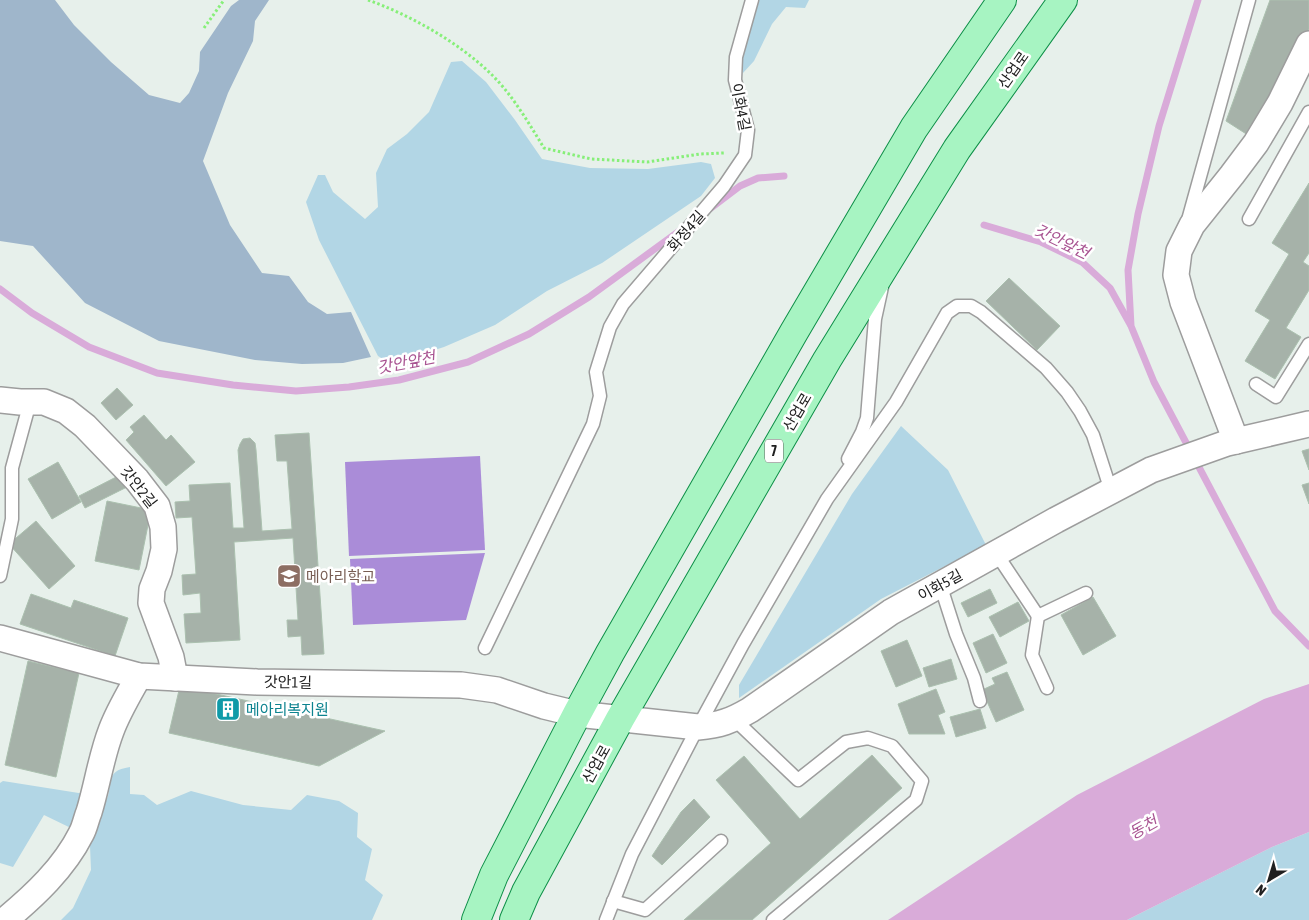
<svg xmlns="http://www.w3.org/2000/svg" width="1309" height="920" font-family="'Asap Condensed','Noto Sans KR',sans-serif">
	<rect width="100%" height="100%" fill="#e7f0eb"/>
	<g fill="#b2d6e5">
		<polygon points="759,0 809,0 805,8 786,7 772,24 754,61 743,73 741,60"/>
		<polygon points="462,61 486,82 515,120 542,159 590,168 648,169 701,162 711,164 715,178 701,196 602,263 547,291 495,325 444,347 391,364 378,356 319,240 306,202 318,175 325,175 333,192 365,219 378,207 376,173 387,149 407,134 429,112 451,62"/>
		<polygon points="901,426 948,470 986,545 881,599 739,698 739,685 852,494"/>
		<path d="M 130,767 L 130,794 L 144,795 L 157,805 L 191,791 L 243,805 L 291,810 L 307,795 L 339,801 L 358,813 L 357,837 L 372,849 L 365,880 L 383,895 L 372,920 L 61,920 L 73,908 L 91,870 L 89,822 C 94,816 101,810 105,803 C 115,786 102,771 130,767 Z"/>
		<polygon points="3,781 85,794 75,830 44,815 13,867 0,863 0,783"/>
		<polygon points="1309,832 1309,920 1127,920 1272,847"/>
	</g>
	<polygon fill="#9fb6cb" points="0,0 55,0 74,25 111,62 149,95 180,103 189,93 199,71 200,52 231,6 239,0 269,0 255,21 253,41 228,93 203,161 230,225 262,273 289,276 308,302 327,314 351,312 371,357 343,363 302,364 255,360 159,341 85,303 33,246 0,241"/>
	<g fill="#aa8cd8">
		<polygon points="480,456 485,550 349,556 345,462"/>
		<polygon points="485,553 466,620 353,625 350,559"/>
	</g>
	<polygon fill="#d9abd9" points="1309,684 1309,832 1272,847 1127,920 888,920 1077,795 1264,699"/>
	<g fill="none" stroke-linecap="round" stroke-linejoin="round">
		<g stroke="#d9abd9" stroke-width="7">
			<polyline points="1198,0 1159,126 1138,214 1128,270 1131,326 1154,382 1275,611 1309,646"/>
			<polyline points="711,208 740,186 758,178 784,176"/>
			<polyline points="984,225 1041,242 1082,262 1110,288 1130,324"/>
			<polyline points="0,289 32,313 89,347 157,373 233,385 296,391 349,387 399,380 468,362 529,334 589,297 682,229"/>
		</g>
	</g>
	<g fill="#a6b2a9" stroke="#abc0af">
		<polygon points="1270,0 1309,0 1309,29 1276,94 1251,137 1226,121"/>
		<polygon points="1309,183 1309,253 1303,262 1309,266 1309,290 1286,328 1301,337 1275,379 1245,361 1270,320 1255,311 1289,254 1272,243"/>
		<polygon points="1009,278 1060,326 1037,350 986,301"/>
		<polygon points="117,388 133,405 116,420 101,403"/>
		<polygon points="144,415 166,440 171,435 195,462 166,486 126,440 134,432 130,427"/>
		<polygon points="309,433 324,654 302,655 301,636 288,637 287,620 298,620 293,538 234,542 240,640 186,643 184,614 201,613 200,593 183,595 182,575 196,574 192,517 176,518 175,502 190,501 189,485 230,483 233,528 244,528 238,450 240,444 243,439 250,438 255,443 256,450 262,531 292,529 287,461 277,461 275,435"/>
		<polygon points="1309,449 1309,470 1302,451"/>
		<polygon points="58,462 81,502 52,519 28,479"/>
		<polygon points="124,473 131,485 85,508 79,496"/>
		<polygon points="1309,483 1309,504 1302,485"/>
		<polygon points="107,501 151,510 139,570 95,561"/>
		<polygon points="36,521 75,566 49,589 9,544"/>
		<polygon points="990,589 997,603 968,617 961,603"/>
		<polygon points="31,594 71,608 74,600 128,618 115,656 20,624"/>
		<polygon points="1093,597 1116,636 1083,655 1061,615"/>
		<polygon points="1018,602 1029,621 1000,637 989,617"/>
		<polygon points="993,634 1007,663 986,673 973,643"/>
		<polygon points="907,640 922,676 896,687 881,651"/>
		<polygon points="951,659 957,679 929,687 923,668"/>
		<polygon points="28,661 79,673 56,777 5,765"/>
		<polygon points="1007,672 1024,710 996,722 982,690 995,684 992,678"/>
		<polygon points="180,686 385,731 319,766 169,733"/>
		<polygon points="936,689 945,712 938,715 945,734 909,734 898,704"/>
		<polygon points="980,709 986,728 956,737 950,717"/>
		<polygon points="872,755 902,788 752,920 684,920 771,843 716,780 744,756 800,819"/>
		<polygon points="694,799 710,817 662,865 652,856 681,812"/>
	</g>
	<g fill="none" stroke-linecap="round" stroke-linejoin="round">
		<defs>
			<g id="lane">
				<polyline points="1249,219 1309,112"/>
				<polyline points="1188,220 1249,0"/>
				<polyline points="1256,384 1276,397 1309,344"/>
				<polyline points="848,459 862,432 867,418 875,319 882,287"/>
				<polyline points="996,553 1038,616 1086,593"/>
				<polyline points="0,576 12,519 12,468 30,402"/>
				<polyline points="940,584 956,634 974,678 980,701"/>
				<polyline points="1038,616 1032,655 1047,688"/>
				<polyline points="485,648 593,424 600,396 596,372 610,327 623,304 724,186 745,155 748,130 735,80 736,57 752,0"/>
				<polyline points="734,719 798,780 846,742 868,738 892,746 922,781 916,800 773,920"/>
				<polyline points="613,901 645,910 721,841"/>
				<polyline points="606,920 632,854 698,727 743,644 827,499 896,402 947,313 957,306 971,306 981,312 1046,368 1067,392 1080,411 1093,435 1111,491"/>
			</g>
			<g id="street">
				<polyline points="0,400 20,402 44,402 66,411 85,426 137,480 157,506 163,527 164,549 159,571 152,589 151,603 171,657 175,678"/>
				<polyline points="1236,441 1183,302 1176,275 1179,251 1192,225 1232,175 1256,143 1280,103 1309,44"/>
				<path d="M 0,638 L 139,676 L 257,682 L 461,685 L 497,690 L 544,706 L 577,714 L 698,727 C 720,725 731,721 750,710 L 891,612 L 1056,520 L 1151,470 L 1227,443 L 1309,424"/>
				<path d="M 5,920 C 34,896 64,868 81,834 C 85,827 86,819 89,812 C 97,786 101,757 111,731 C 118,712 129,694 139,676"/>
			</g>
			<g id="primary">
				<polyline points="476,920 494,875 577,714 610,653 794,332 914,128 1002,0"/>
				<polyline points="514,920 526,892 620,719 827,360 957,149 1063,0"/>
			</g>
		</defs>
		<use href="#lane" stroke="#9d9d9d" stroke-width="15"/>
		<use href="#street" stroke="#9d9d9d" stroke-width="28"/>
		<use href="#primary" stroke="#0d8f47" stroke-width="30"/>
		<g stroke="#87ef79" stroke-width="3" stroke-dasharray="2.5 2.5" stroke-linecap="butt">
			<path d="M 368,0 C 410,15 458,42 490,73 C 512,94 528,122 544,148 L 591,159 L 647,162 L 700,154 L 724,153"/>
			<polyline points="204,28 224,0"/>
		</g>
		<use href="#lane" stroke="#fff" stroke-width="12"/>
		<use href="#street" stroke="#fff" stroke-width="25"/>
		<use href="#primary" stroke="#a7f4c2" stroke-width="28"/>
	</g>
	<defs>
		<symbol id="school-square" viewBox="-11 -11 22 22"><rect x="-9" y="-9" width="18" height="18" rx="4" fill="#8d6e63" stroke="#fff"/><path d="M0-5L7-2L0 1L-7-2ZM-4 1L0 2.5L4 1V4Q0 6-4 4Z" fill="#fff"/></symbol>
		<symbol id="building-square" viewBox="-11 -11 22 22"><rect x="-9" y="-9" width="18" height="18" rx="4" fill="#0f9aa8" stroke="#fff"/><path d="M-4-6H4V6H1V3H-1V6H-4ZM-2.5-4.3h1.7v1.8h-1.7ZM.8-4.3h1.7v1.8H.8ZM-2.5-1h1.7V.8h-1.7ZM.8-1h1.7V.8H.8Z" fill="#fff"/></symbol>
	</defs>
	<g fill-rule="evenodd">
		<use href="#school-square" x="275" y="562" width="28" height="28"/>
		<use href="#building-square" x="214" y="695" width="28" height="28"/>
	</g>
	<g text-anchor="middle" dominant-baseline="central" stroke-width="5" stroke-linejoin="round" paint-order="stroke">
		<rect fill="#fff" stroke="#636363" stroke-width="1" x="765" y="439.5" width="18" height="23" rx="4"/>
		<g font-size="14" font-weight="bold" fill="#202020">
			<text x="774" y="451">7</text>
		</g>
		<g font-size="15" fill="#202020" stroke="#fff">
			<text transform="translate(1013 70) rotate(-55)">산업로</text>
			<text transform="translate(741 107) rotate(79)">이화4길</text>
			<text transform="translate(686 231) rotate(-49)">화정4길</text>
			<text transform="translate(797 412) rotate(-60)">산업로</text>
			<text transform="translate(139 487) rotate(52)">갓안2길</text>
			<text transform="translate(940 585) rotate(-29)">이화5길</text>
			<text transform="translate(288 682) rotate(1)">갓안1길</text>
			<text transform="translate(596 764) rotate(-61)">산업로</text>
		</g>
		<g font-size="15" fill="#785e54" stroke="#fff" text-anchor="start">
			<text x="306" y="576">메아리학교</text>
		</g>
		<g font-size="15" fill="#0d838f" stroke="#fff" text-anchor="start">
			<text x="246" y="709">메아리복지원</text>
		</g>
		<g font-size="16" font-style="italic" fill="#a85391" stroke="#fff">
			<text transform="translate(1062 241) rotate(26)">갓안앞천</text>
			<text transform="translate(406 362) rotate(-11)">갓안앞천</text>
			<text transform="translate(1143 827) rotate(-29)">동천</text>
		</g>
	</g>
	<g transform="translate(1269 880) rotate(218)" stroke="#ffffff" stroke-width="4" paint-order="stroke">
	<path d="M0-4L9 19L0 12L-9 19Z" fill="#202020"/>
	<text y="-8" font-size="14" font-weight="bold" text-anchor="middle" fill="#202020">N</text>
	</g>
</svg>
